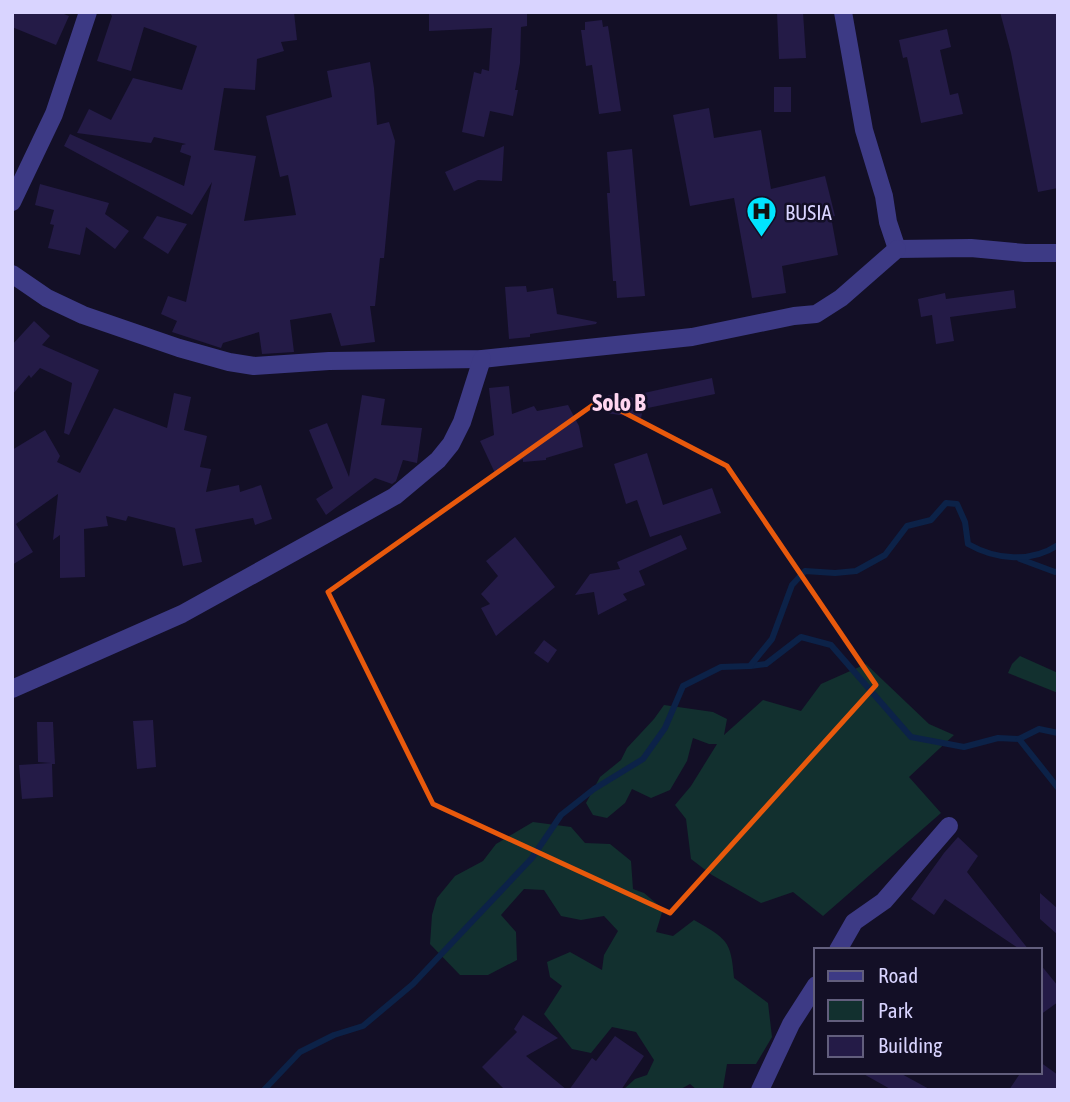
<svg xmlns="http://www.w3.org/2000/svg" width="1070" height="1102" font-family="'Asap Condensed',sans-serif">
	<rect width="100%" height="100%" fill="#130f26"/>
	<g fill="#12302f">
		<polygon points="1020,656 1058,673 1058,693 1008,673 1012,664"/>
		<polygon points="866,664 929,724 954,735 909,777 941,813 823,916 793,892 761,903 712,875 691,859 686,819 675,805 691,786 717,744 709,744 693,738 687,761 670,790 651,798 632,789 625,803 607,818 593,815 586,803 600,777 621,760 627,748 654,719 664,705 713,712 727,719 724,735 763,700 801,711 821,684"/>
		<path d="M 533,822 L 571,827 L 585,843 L 610,844 L 631,861 L 633,889 L 644,893 L 663,909 L 656,932 L 673,936 L 694,920 C 726,939 731,939 734,978 L 768,1003 L 772,1037 L 756,1064 L 727,1064 L 723,1088 L 697,1090 L 690,1084 L 679,1090 L 623,1090 L 635,1079 L 647,1075 L 654,1060 L 636,1032 L 612,1027 L 591,1053 L 572,1049 L 544,1014 L 562,986 L 550,977 L 547,962 L 570,952 L 602,970 L 604,955 L 618,931 L 604,916 L 581,920 L 561,916 L 544,890 L 524,889 L 501,915 L 516,932 L 517,960 L 488,975 L 460,975 L 430,944 L 432,915 L 437,898 L 455,876 L 483,861 L 496,844 Z"/>
	</g>
	<g fill="none" stroke-linecap="round" stroke-linejoin="round">
		<g stroke="#0c2248" stroke-width="6">
			<polyline points="1020,559 1055,572 1058,571"/>
			<polyline points="750,666 766,664 801,637 831,645 911,737 964,747 998,738 1019,739 1039,729 1058,733"/>
			<polyline points="1019,739 1058,788"/>
			<path d="M 264,1090 L 300,1052 L 334,1035 L 363,1026 L 413,984 L 532,858 L 561,815 L 594,789 L 643,759 L 665,728 L 683,686 L 721,667 L 750,666 L 772,639 L 792,585 L 805,571 L 835,573 L 856,571 L 885,555 L 907,526 L 931,520 L 946,503 L 957,504 L 965,522 L 968,544 C 996,560 1031,563 1058,545"/>
		</g>
	</g>
	<g fill="#241b47">
		<polygon points="12,12 59,12 69,16 56,45 12,27"/>
		<polygon points="109,12 294,12 297,40 281,42 284,51 257,59 255,90 224,88 214,150 256,156 244,221 296,215 288,175 280,177 266,116 332,97 327,71 370,62 374,88 377,125 389,122 395,141 384,258 380,258 375,306 370,306 375,342 341,346 331,313 290,320 294,352 262,354 259,332 223,343 221,348 172,332 177,321 161,314 168,296 186,302 212,182 192,215 64,146 70,134 184,186 191,156 180,152 182,145 186,144 154,137 151,143 77,133 89,109 111,120 133,78 182,90 197,46 144,27 131,71 97,61 112,16"/>
		<polygon points="429,12 527,12 527,26 521,27 520,63 515,90 518,90 513,116 490,111 484,137 462,132 474,72 481,74 482,69 489,71 492,28 429,31"/>
		<polygon points="777,12 803,12 806,58 779,59"/>
		<polygon points="1000,12 1058,12 1058,188 1038,192 1011,53"/>
		<polygon points="602,20 603,27 608,26 621,111 599,114 592,65 586,66 581,30 585,30 585,22"/>
		<polygon points="947,29 951,47 940,50 950,95 958,93 963,114 921,123 907,57 903,58 899,40"/>
		<rect x="774" y="87" width="17" height="25"/>
		<polygon points="709,108 714,138 761,130 771,189 825,176 835,216 831,217 838,255 782,266 786,293 752,298 734,198 690,206 673,115"/>
		<polygon points="504,146 502,181 478,180 454,191 445,172"/>
		<polygon points="632,149 645,296 617,298 616,281 613,281 607,193 610,193 607,152"/>
		<polygon points="40,184 109,203 105,214 129,231 115,249 86,227 80,255 48,248 54,225 50,224 54,210 35,205"/>
		<polygon points="157,216 187,224 168,254 143,238"/>
		<polygon points="526,286 527,292 553,288 557,314 597,322 596,324 530,334 530,337 509,339 505,287"/>
		<polygon points="1014,290 1016,308 950,317 954,341 936,344 932,315 921,317 918,299 945,293 946,299"/>
		<polygon points="34,321 50,336 42,345 99,370 69,435 64,433 72,383 40,368 31,378 29,375 12,395 12,345"/>
		<polygon points="712,378 715,394 643,409 641,418 606,413 608,395 636,398 635,395"/>
		<polygon points="509,386 512,414 534,406 537,411 568,405 579,426 583,447 546,458 546,460 523,462 523,459 495,473 480,441 494,435 489,388"/>
		<polygon points="174,393 191,397 184,430 207,436 200,467 211,469 206,492 239,485 240,492 261,485 272,519 255,525 253,518 195,529 202,562 183,566 175,528 128,516 126,521 106,516 108,526 84,529 85,577 60,578 60,535 53,540 58,494 16,524 33,552 12,565 12,450 45,430 60,456 57,462 80,473 114,408 167,428"/>
		<polygon points="362,395 385,399 381,425 422,428 417,463 403,460 396,481 392,484 375,478 326,515 316,499 333,488 309,430 327,423 349,477"/>
		<polygon points="647,453 663,505 712,488 721,513 650,537 637,500 626,504 614,464"/>
		<polygon points="681,535 687,549 639,571 645,585 623,594 627,600 598,615 594,592 575,595 590,574 620,569 617,562"/>
		<polygon points="515,537 555,587 496,636 481,608 490,604 481,594 498,576 486,561"/>
		<polygon points="544,640 557,650 548,663 534,653"/>
		<polygon points="153,720 156,767 137,769 133,721"/>
		<polygon points="37,722 53,722 55,764 52,764 53,797 22,799 19,765 51,763 38,762"/>
		<polygon points="958,837 978,856 967,872 1029,950 1021,950 945,899 934,915 911,899 944,853"/>
		<polygon points="1040,893 1058,909 1058,935 1040,919"/>
		<polygon points="1040,964 1058,986 1058,1002 1040,1015"/>
		<polygon points="523,1015 558,1038 526,1056 567,1090 505,1090 482,1067 517,1032 514,1029"/>
		<polygon points="615,1036 644,1056 621,1090 569,1090 592,1058 596,1061"/>
		<polygon points="1040,1062 1058,1075 1058,1090 1009,1090 1021,1072 1040,1072"/>
		<polygon points="860,1072 898,1072 931,1090 892,1090"/>
	</g>
	<g fill="none" stroke-linecap="round" stroke-linejoin="round">
		<g stroke="#3d3a85" stroke-width="18">
			<polyline points="843,12 864,130 884,196 888,222 897,249 971,248 1025,253 1058,253"/>
			<polyline points="12,202 54,114 88,12"/>
			<polyline points="12,274 47,298 83,315 179,348 229,362 254,366 329,361 482,359 692,337 794,316 816,314 841,298 897,249"/>
			<polyline points="12,689 182,614 395,496 438,460 451,444 462,422 482,359"/>
			<polyline points="838,950 854,922 884,901 949,826"/>
			<polyline points="760,1090 791,1024 816,985"/>
		</g>
	</g>
	<path fill="none" stroke="#e8590c" stroke-width="5" stroke-linejoin="round" d="M 600,400 L 727,466 L 876,685 L 670,913 L 433,804 L 328,592 Z"/>
	<defs>
		<symbol id="hospital-pin" viewBox="-11 -11 22 30"><path d="M0 17L-7.5 6A9.5 9.5 0 1 1 7.5 6Z" fill="#00e5ff" stroke="#130f26"/><path d="M-5-5h3v3.5h4V-5h3V5h-3V1.5h-4V5h-3Z" fill="#111"/></symbol>
	</defs>
	<g fill-rule="evenodd">
		<use href="#hospital-pin" x="744" y="194" width="35" height="47"/>
	</g>
	<g text-anchor="middle" dominant-baseline="central" stroke-width="5" stroke-linejoin="round" paint-order="stroke">
		<g font-size="21" fill="#d9d4ff" stroke="#130f26" text-anchor="start">
			<text x="785" y="212">BUSIA</text>
		</g>
		<g font-size="24" font-weight="bold" fill="#ffd6f0" stroke="#130f26">
			<text x="619" y="402">Solo B</text>
		</g>
	</g>
	<rect width="1070" height="1102" fill="none" stroke="#d9d4ff" stroke-width="28"/>
	<rect x="814" y="948" width="228" height="126" fill="#130f26" stroke="#625e7d" stroke-width="2"/>
	<rect x="828" y="971" width="35" height="10" fill="#3d3a85" stroke="#625e7d" stroke-width="2"/>
	<text x="878" y="983" font-size="21" fill="#d9d4ff">Road</text>
	<rect x="828" y="1000" width="35" height="21" fill="#12302f" stroke="#625e7d" stroke-width="2"/>
	<text x="878" y="1018" font-size="21" fill="#d9d4ff">Park</text>
	<rect x="828" y="1036" width="35" height="21" fill="#241b47" stroke="#625e7d" stroke-width="2"/>
	<text x="878" y="1053" font-size="21" fill="#d9d4ff">Building</text>
</svg>
